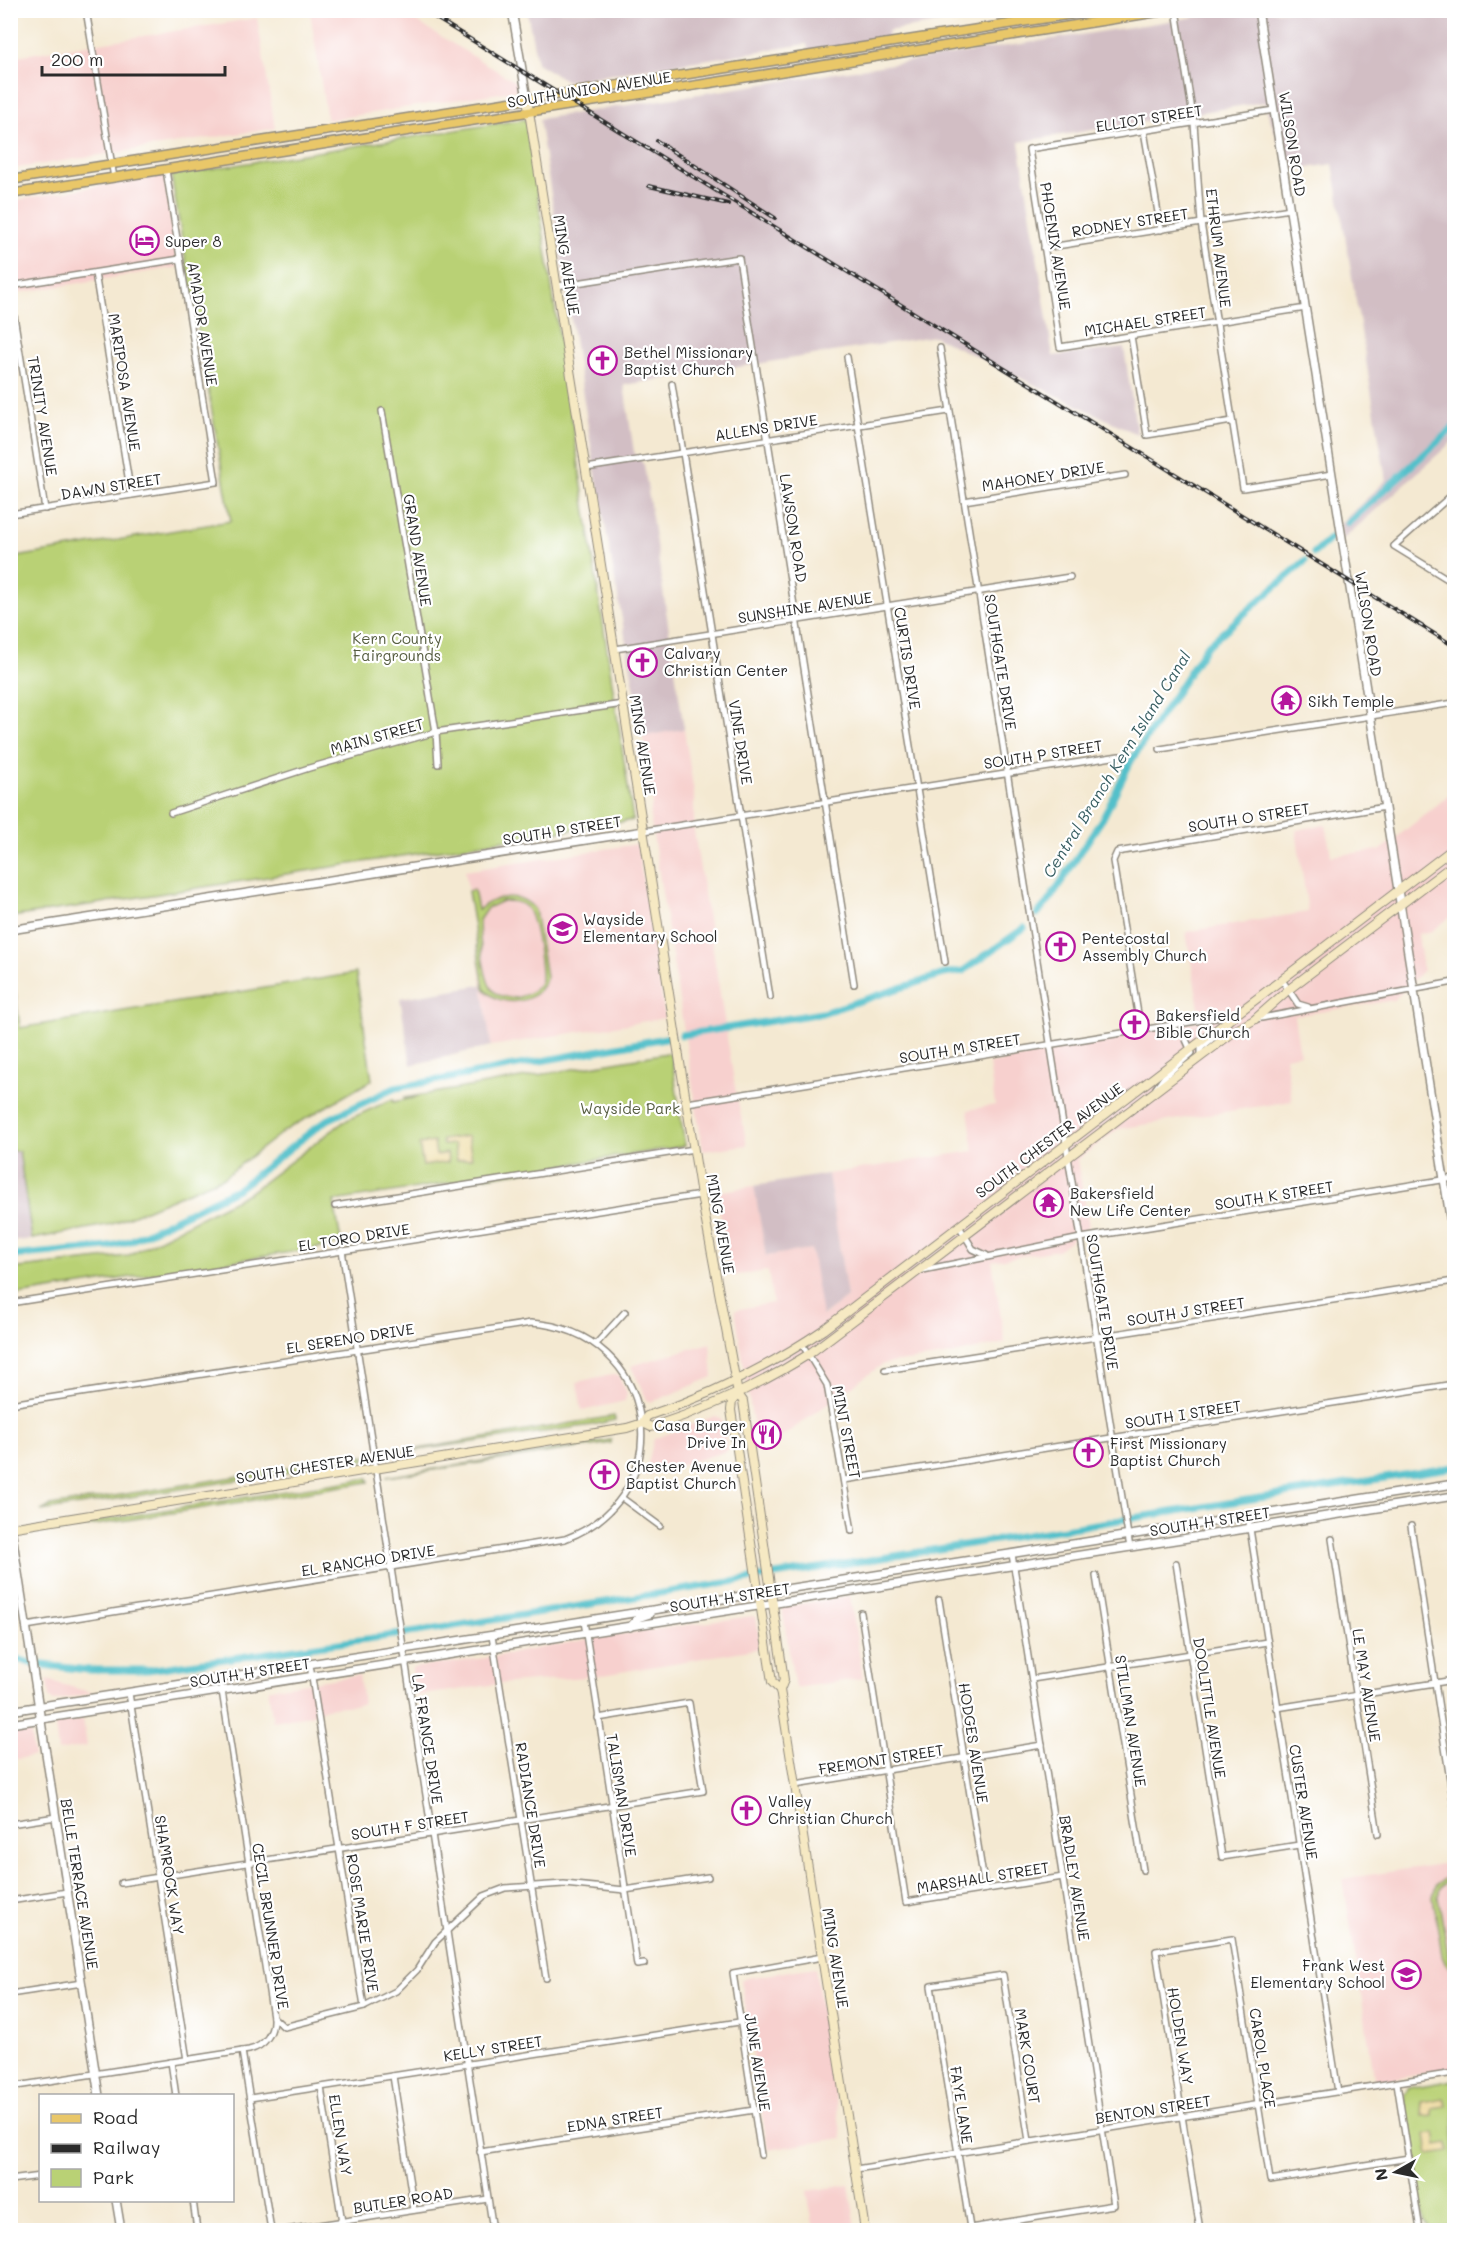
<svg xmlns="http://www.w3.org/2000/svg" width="1465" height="2241" font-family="Mali,sans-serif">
	<rect width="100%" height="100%" fill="#fff"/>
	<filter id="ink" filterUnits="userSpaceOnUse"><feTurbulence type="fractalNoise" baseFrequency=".0167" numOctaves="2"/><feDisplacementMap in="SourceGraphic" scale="12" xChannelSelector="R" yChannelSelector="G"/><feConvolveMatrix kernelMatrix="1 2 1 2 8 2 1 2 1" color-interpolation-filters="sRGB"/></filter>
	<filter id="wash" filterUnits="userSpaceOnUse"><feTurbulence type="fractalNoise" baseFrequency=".008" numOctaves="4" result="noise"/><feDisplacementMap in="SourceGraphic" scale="24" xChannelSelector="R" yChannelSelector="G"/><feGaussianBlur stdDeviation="1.35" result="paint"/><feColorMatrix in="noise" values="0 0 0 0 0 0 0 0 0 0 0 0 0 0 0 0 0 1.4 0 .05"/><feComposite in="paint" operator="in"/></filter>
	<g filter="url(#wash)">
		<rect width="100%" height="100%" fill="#f4e9d2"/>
		<g fill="#f7d0ce">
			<polygon points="310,11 399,11 517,83 518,90 327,120"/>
			<polygon points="257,18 275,128 11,169 11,57"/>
			<polygon points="164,175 178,267 11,294 11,201"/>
			<polygon points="684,729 694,793 694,831 735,1087 747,1145 703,1151 650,816 653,799 643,736"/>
			<polygon points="1454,791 1454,914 1432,931 1418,934 1423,970 1394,1000 1294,1016 1300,1054 1285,1057 1292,1101 1118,1129 1077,1160 1089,1226 1058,1250 992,1261 1005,1343 944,1356 883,1364 776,1441 767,1447 757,1447 735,1310 773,1303 768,1271 730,1276 717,1192 754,1186 766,1256 811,1249 823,1316 847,1297 828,1174 974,1151 968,1110 995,1105 989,1064 1201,1020 1186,932 1308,912 1296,830 1326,825 1331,856 1381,850"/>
			<polygon points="637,844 665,1018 491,1046 465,871"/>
			<polygon points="710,1343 713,1377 652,1402 647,1400 631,1366"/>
			<polygon points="612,1374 618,1375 627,1393 625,1401 582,1411 577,1382"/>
			<polygon points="715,1416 721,1418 727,1451 645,1476 654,1439"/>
			<polygon points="850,1596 863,1678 795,1688 782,1607"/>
			<polygon points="753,1616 756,1617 761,1648 597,1676 498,1684 415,1696 412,1668 493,1657 588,1639"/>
			<polygon points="359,1675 363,1704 326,1708 310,1715 273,1721 268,1689"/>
			<polygon points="47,1680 93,1693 54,1701 49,1698"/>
			<polygon points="83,1719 87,1746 58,1751 55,1724"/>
			<polygon points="24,1728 30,1732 34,1756 11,1760 11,1730"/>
			<polygon points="1454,1862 1454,2069 1375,2082 1343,1879"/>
			<polygon points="815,1967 842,2138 768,2150 741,1979"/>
			<polygon points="849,2185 856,2227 814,2230 807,2191"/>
		</g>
		<g fill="#d2bec4">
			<polygon points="527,11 1016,11 887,31 889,43 809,56 807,44 567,81 537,63"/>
			<polygon points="1233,11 1454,11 1454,440 1342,540 1340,524 1386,480 1333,164 1289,171 1264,102 1019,142 1053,356 1124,348 1137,434 934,336 624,385 634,452 644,465 684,729 643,736 593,458 539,119"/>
			<polygon points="482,985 491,1046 411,1065 400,998"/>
			<polygon points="19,1150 32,1239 11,1242 10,1151"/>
			<polygon points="828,1174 847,1297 822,1316 811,1249 766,1256 754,1186"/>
		</g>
		<g fill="#b9d175" stroke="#727e50" stroke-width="1.5" fill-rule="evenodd">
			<polygon points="526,119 633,820 11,917 11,558 231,521 171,175"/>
			<path d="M 474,890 L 478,910 C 494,896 521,890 535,910 L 546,977 C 540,1004 500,1010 484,988 L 468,891 ZM 502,901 C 510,901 519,901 525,906 C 535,914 542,968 541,981 C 536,990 529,995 519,997 C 509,999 495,997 490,986 C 483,973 479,935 479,920 L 487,908 Z"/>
			<polygon points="11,961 20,1028 356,973 372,1080 284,1131 224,1177 112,1224 32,1239 19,1151 11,1151"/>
			<polygon points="667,1053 671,1054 685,1146 334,1201 341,1242 329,1246 11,1296 11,1269 127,1256 250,1192 345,1121 393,1099 393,1102 419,1097 404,1098"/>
			<polygon points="614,1416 615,1420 592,1425 383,1455"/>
			<polygon points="611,1440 611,1443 386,1477"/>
			<polygon points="365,1456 366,1460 41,1511 51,1506"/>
			<polygon points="368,1478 369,1482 57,1531 57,1527"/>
			<polygon points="1454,1872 1454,1876 1440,1887 1438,1897 1448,1955 1454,1970 1446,1964 1442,1955 1433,1897 1436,1885"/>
			<polygon points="1454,2080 1454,2224 1431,2228 1424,2221 1404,2095 1409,2088"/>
		</g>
		<g fill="#eeda9e" stroke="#8c8264" stroke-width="1.5">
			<polygon points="468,1136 472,1158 457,1160 454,1144 443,1145 442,1140"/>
			<polygon points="434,1142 436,1155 447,1153 448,1162 423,1166 419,1144"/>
			<polygon points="1444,2098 1446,2106 1432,2108 1432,2115 1423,2116 1421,2102"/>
			<polygon points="1435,2133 1437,2145 1448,2143 1450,2151 1429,2154 1426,2135"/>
		</g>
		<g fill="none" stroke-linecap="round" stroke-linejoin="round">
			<g stroke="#52c0ca" stroke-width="7">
				<polyline points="1348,523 1454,427"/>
				<polyline points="1314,553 1333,536"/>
				<polyline points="1037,914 1048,902 1104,816 1131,761 1206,647 1305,561"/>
				<polyline points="682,1035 822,1013 944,974 963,971 1024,928"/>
				<polyline points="10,1256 108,1247 130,1241 239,1188 325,1121 395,1088 671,1037"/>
				<polyline points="10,1657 34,1664 88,1670 147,1670 416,1632 1454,1467"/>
			</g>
		</g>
	</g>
	<g filter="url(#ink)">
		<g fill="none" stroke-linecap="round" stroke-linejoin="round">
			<defs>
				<g id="minor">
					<polyline points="86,10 114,178"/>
					<polyline points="1176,10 1194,123 1201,223 1243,488 1332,474"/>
					<polyline points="1274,110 1029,149 1060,347 1306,308"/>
					<polyline points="1144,131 1161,230"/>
					<polyline points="1044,248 1290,209"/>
					<polyline points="95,273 131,495"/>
					<polyline points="10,286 180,259"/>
					<polyline points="557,286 739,258 854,984"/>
					<polyline points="10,291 45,509"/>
					<polyline points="1131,336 1147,435 1232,421"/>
					<polyline points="940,348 1130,1548"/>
					<polyline points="847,357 945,962"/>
					<polyline points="672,384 770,997"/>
					<polyline points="382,411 436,732 438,764"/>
					<polyline points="586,468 949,411"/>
					<polyline points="1454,493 1394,546 1454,583"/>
					<polyline points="964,501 1125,475"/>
					<polyline points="10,514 216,482 166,170"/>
					<polyline points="615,649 1070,577"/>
					<polyline points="1160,749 1454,703"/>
					<polyline points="171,813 309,768 436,732 623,704"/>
					<polyline points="644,831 1119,756"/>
					<polyline points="1282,980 1298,1004 1308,1007"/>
					<polyline points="1256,1019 1454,982"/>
					<polyline points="1141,1032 1113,861 1117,852 1385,807"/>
					<polyline points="1201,1057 1201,1048 1224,1029 1229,1021"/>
					<polyline points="1156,1088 1165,1076 1192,1053 1183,1033 1171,1028"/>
					<polyline points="687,1103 1234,1015"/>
					<polyline points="335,1206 694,1149"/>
					<polyline points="959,1226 973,1249 986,1255"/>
					<polyline points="342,1250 493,2230"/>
					<polyline points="923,1270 1081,1238 1454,1178"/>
					<polyline points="10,1303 701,1195"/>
					<polyline points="596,1344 625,1312"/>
					<polyline points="802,1344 827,1385 852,1531"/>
					<polyline points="885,1370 1454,1281"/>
					<path d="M 10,1404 L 531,1323 C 658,1331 684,1494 565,1539 L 26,1626"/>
					<polyline points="844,1480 1454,1384"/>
					<polyline points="622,1498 660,1526"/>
					<polyline points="1248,1516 1338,2092"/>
					<polyline points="1411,1526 1454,1806"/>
					<polyline points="1332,1539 1378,1834"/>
					<polyline points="1012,1554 1114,2205 970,2228 931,1986 1003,1975 1029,2141"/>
					<polyline points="1176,1563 1222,1857 1299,1845"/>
					<polyline points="1096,1576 1143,1870"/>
					<polyline points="939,1600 985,1889"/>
					<polyline points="861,1613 906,1902 1063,1877"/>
					<polyline points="584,1621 637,1965 644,1964"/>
					<polyline points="492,1636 546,1978"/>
					<polyline points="310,1665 364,2007"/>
					<polyline points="1032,1679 1267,1642"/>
					<polyline points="129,1693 187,2060"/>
					<polyline points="1277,1708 1454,1680"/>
					<polyline points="795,1785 1042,1745"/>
					<polyline points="10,1824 56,1817"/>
					<polyline points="121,1883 703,1791 689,1703 598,1718"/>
					<polyline points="10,1901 67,1892"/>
					<polyline points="10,1994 82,1983"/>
					<polyline points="273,2017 284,2027 364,2007 396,1991 417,1970 435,1942 484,1896 505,1888 564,1884 625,1890 708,1877"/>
					<polyline points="242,2051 271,2230"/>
					<polyline points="171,2062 176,2096"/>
					<polyline points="393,2076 414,2210"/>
					<polyline points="1397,2083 1420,2230"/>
					<path d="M 10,2087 L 249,2050 C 265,2046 274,2033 273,2017 L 220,1678"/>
					<polyline points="321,2087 342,2222"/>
					<polyline points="250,2098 739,2022"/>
					<polyline points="480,2152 754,2110"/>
					<polyline points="761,2155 733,1973 822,1957"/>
					<polyline points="856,2169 1454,2073"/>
					<polyline points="10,2180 40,2176"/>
					<polyline points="193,2200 197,2230"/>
					<polyline points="286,2230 488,2199"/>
					<polyline points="1200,2230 1156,1951 1232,1939 1270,2180 1409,2158"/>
				</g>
				<g id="tertiary">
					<polyline points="512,10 527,99"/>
					<polyline points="1258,10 1454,1242"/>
					<polyline points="10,930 644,831"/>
					<polyline points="10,1521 99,2096"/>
					<polyline points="630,1627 638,1618 650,1614"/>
					<polyline points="10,1711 1454,1484"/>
					<polyline points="10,1724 1454,1496"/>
					<polyline points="116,2200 121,2230"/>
				</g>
				<g id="secondary">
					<polyline points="527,99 701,1195 738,1394 743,1401 784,1680 780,1690"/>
					<polyline points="738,1395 732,1401 731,1410 772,1682 780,1690 865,2230"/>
					<path d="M 643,1423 L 651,1427 C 707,1409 759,1386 809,1354 L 1236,1030 L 1254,1020 L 1288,990 L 1454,864"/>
					<path d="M 10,1528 L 627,1428 L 643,1423 L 647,1416 C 711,1395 767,1368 823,1330 L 1454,848"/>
				</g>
				<g id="primary">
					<polyline points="10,180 1099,10"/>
					<polyline points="10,194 1171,10"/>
				</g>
			</defs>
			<use href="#minor" stroke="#908a7e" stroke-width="8"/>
			<use href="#tertiary" stroke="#908a7e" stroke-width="10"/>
			<use href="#secondary" stroke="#908a7e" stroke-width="10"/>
			<use href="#primary" stroke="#908a7e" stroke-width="11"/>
			<use href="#minor" stroke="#fff" stroke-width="5"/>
			<use href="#tertiary" stroke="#fff" stroke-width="7"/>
			<use href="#secondary" stroke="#f6e9c3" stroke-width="8"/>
			<use href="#primary" stroke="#e9c769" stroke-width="8"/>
			<defs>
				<g id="rail">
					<polyline points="423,10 1454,646"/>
					<polyline points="657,141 775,218"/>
					<polyline points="649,186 728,204"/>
				</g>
			</defs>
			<use href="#rail" stroke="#2b2b2b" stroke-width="4"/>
			<use href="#rail" stroke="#fff" stroke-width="1.5" stroke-dasharray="4.5" stroke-linecap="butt"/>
		</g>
	</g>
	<defs>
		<symbol id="hotel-ring" viewBox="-11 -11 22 22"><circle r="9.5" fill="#fff" stroke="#b5179e" stroke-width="1.5"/><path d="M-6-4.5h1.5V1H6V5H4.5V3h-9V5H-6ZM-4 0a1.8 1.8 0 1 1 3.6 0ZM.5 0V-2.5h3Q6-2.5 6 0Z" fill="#b5179e"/></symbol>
		<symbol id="church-ring" viewBox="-11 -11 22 22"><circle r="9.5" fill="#fff" stroke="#b5179e" stroke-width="1.5"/><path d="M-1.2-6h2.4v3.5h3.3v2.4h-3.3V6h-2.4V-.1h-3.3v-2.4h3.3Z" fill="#b5179e"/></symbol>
		<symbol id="temple-ring" viewBox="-11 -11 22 22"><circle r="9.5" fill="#fff" stroke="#b5179e" stroke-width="1.5"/><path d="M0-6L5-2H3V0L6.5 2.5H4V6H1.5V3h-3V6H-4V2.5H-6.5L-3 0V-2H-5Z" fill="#b5179e"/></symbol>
		<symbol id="school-ring" viewBox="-11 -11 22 22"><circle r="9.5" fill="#fff" stroke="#b5179e" stroke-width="1.5"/><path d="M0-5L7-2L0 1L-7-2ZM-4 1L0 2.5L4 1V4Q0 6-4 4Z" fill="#b5179e"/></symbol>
		<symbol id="restaurant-ring" viewBox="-11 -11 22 22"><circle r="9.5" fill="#fff" stroke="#b5179e" stroke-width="1.5"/><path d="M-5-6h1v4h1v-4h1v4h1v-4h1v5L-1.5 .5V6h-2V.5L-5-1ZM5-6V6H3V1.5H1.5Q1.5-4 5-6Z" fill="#b5179e"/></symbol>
	</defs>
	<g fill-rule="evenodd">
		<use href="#hotel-ring" x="128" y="224" width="33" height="33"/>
		<use href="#church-ring" x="586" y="344" width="33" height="33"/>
		<use href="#church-ring" x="626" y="646" width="33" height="33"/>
		<use href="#temple-ring" x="1270" y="684" width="33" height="33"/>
		<use href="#school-ring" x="546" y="912" width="33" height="33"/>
		<use href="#church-ring" x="1044" y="930" width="33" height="33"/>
		<use href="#church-ring" x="1118" y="1008" width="33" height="33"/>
		<use href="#temple-ring" x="1032" y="1186" width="33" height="33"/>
		<use href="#restaurant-ring" x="750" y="1418" width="33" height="33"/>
		<use href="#church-ring" x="1072" y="1436" width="33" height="33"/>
		<use href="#church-ring" x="588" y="1458" width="33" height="33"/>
		<use href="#church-ring" x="730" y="1794" width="33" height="33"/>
		<use href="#school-ring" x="1390" y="1958" width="33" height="33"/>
	</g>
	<g text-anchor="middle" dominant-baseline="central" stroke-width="4.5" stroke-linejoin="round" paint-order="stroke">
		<g font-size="15" fill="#2b2b2b" stroke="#fff">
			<text transform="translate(589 89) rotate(-9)">SOUTH UNION AVENUE</text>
			<text transform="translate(1149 118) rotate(-9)">ELLIOT STREET</text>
			<text transform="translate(1293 144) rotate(81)">WILSON ROAD</text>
			<text transform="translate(1130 222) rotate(-9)">RODNEY STREET</text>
			<text transform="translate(1056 246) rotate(81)">PHOENIX AVENUE</text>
			<text transform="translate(1219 248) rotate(83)">ETHRUM AVENUE</text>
			<text transform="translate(567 265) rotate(81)">MING AVENUE</text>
			<text transform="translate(1145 321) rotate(-9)">MICHAEL STREET</text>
			<text transform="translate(203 324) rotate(81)">AMADOR AVENUE</text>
			<text transform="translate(125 382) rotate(81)">MARIPOSA AVENUE</text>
			<text transform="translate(43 416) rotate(81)">TRINITY AVENUE</text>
			<text transform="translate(766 427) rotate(-9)">ALLENS DRIVE</text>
			<text transform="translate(1043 476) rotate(-9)">MAHONEY DRIVE</text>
			<text transform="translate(111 486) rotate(-9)">DAWN STREET</text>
			<text transform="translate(794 528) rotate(81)">LAWSON ROAD</text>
			<text transform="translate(418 550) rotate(81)">GRAND AVENUE</text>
			<text transform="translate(805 607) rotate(-9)">SUNSHINE AVENUE</text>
			<text transform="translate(1369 624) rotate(81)">WILSON ROAD</text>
			<text transform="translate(908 658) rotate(81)">CURTIS DRIVE</text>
			<text transform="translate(1001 662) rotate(81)">SOUTHGATE DRIVE</text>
			<text transform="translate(377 736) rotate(-16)">MAIN STREET</text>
			<text transform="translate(741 742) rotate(81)">VINE DRIVE</text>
			<text transform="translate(643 745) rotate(81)">MING AVENUE</text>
			<text transform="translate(1043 754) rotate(-9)">SOUTH P STREET</text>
			<text transform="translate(1249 817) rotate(-9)">SOUTH O STREET</text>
			<text transform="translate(562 830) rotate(-9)">SOUTH P STREET</text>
			<text transform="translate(960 1048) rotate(-9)">SOUTH M STREET</text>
			<text transform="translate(1049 1140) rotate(-37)">SOUTH CHESTER AVENUE</text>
			<text transform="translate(1274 1195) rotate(-9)">SOUTH K STREET</text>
			<text transform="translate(721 1224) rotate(80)">MING AVENUE</text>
			<text transform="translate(354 1237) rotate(-9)">EL TORO DRIVE</text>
			<text transform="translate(1103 1302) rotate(81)">SOUTHGATE DRIVE</text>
			<text transform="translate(1186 1311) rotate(-9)">SOUTH J STREET</text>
			<text transform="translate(350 1338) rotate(-9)">EL SERENO DRIVE</text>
			<text transform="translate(1183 1414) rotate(-9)">SOUTH I STREET</text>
			<text transform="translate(847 1432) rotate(79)">MINT STREET</text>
			<text transform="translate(325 1464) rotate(-9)">SOUTH CHESTER AVENUE</text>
			<text transform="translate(1210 1521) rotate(-9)">SOUTH H STREET</text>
			<text transform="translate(368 1560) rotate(-9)">EL RANCHO DRIVE</text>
			<text transform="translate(730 1597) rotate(-9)">SOUTH H STREET</text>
			<text transform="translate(250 1672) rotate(-9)">SOUTH H STREET</text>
			<text transform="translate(1367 1685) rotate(81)">LE MAY AVENUE</text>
			<text transform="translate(1210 1708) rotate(81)">DOOLITTLE AVENUE</text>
			<text transform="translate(1131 1721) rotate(81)">STILLMAN AVENUE</text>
			<text transform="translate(428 1739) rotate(81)">LA FRANCE DRIVE</text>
			<text transform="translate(974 1743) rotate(81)">HODGES AVENUE</text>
			<text transform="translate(881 1759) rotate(-9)">FREMONT STREET</text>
			<text transform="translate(622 1795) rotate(81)">TALISMAN DRIVE</text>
			<text transform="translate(1304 1802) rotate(81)">CUSTER AVENUE</text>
			<text transform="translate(531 1805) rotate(81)">RADIANCE DRIVE</text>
			<text transform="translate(410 1825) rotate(-9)">SOUTH F STREET</text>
			<text transform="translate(170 1875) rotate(81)">SHAMROCK WAY</text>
			<text transform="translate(983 1877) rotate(-9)">MARSHALL STREET</text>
			<text transform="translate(1075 1878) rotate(81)">BRADLEY AVENUE</text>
			<text transform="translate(80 1884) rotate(81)">BELLE TERRACE AVENUE</text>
			<text transform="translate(363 1923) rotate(81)">ROSE MARIE DRIVE</text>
			<text transform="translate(271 1926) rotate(81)">CECIL BRUNNER DRIVE</text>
			<text transform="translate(836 1958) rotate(81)">MING AVENUE</text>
			<text transform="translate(1181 2036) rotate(81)">HOLDEN WAY</text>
			<text transform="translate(493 2048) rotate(-9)">KELLY STREET</text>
			<text transform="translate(1028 2056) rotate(81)">MARK COURT</text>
			<text transform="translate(1263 2058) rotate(81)">CAROL PLACE</text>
			<text transform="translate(758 2062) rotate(81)">JUNE AVENUE</text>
			<text transform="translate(962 2105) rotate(81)">FAYE LANE</text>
			<text transform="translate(1153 2109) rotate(-9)">BENTON STREET</text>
			<text transform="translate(615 2119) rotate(-9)">EDNA STREET</text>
			<text transform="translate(341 2135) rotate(81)">ELLEN WAY</text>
			<text transform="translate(403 2200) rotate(-9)">BUTLER ROAD</text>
		</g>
		<g font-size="15" fill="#2b2b2b" stroke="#fff" text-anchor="start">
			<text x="165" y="241">Super 8</text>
			<text x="624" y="352">Bethel Missionary<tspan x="624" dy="17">Baptist Church</tspan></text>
			<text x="664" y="653">Calvary<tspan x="664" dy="17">Christian Center</tspan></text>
			<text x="1308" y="701">Sikh Temple</text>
			<text x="583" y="919">Wayside<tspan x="583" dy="17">Elementary School</tspan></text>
			<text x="1082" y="938">Pentecostal<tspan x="1082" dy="17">Assembly Church</tspan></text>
			<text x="1156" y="1015">Bakersfield<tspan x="1156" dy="17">Bible Church</tspan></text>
			<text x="1070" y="1193">Bakersfield<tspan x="1070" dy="17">New Life Center</tspan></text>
			<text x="746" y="1425" text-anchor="end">Casa Burger<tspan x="746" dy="17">Drive In</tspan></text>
			<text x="1110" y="1443">First Missionary<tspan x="1110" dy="17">Baptist Church</tspan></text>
			<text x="626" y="1466">Chester Avenue<tspan x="626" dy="17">Baptist Church</tspan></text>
			<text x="768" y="1801">Valley<tspan x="768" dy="17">Christian Church</tspan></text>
			<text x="1385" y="1965" text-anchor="end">Frank West<tspan x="1385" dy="17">Elementary School</tspan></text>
		</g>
		<g font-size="15" fill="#565d41" stroke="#fff">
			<text x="397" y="638">Kern County<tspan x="397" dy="17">Fairgrounds</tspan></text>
			<text x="630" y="1108">Wayside Park</text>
		</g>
		<g font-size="16" font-style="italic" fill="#395f63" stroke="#fff">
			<text transform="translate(1116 764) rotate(-58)">Central Branch Kern Island Canal</text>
		</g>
	</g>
	<rect width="1465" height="2241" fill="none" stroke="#fff" stroke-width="36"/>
	<rect x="39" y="2094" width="195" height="108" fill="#ffffff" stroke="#aaaaaa" stroke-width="1.5"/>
	<rect x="51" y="2114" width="30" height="9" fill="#e9c769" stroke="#aaaaaa" stroke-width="1.5"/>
	<text x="93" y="2124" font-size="18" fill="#2b2b2b">Road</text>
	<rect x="51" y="2144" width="30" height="9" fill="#2b2b2b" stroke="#aaaaaa" stroke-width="1.5"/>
	<text x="93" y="2154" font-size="18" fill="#2b2b2b">Railway</text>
	<rect x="51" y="2169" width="30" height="18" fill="#b9d175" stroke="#aaaaaa" stroke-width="1.5"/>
	<text x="93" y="2184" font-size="18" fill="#2b2b2b">Park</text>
	<g transform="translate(1396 2172) rotate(261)" stroke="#ffffff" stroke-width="4.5" paint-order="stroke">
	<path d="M0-4.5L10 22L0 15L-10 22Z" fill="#2b2b2b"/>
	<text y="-9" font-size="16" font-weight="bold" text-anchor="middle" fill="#2b2b2b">N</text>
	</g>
	<path d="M42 66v9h183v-9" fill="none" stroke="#2b2b2b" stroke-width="3"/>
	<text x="51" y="66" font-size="18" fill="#2b2b2b" stroke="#ffffff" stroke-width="4.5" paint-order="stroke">200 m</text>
</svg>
